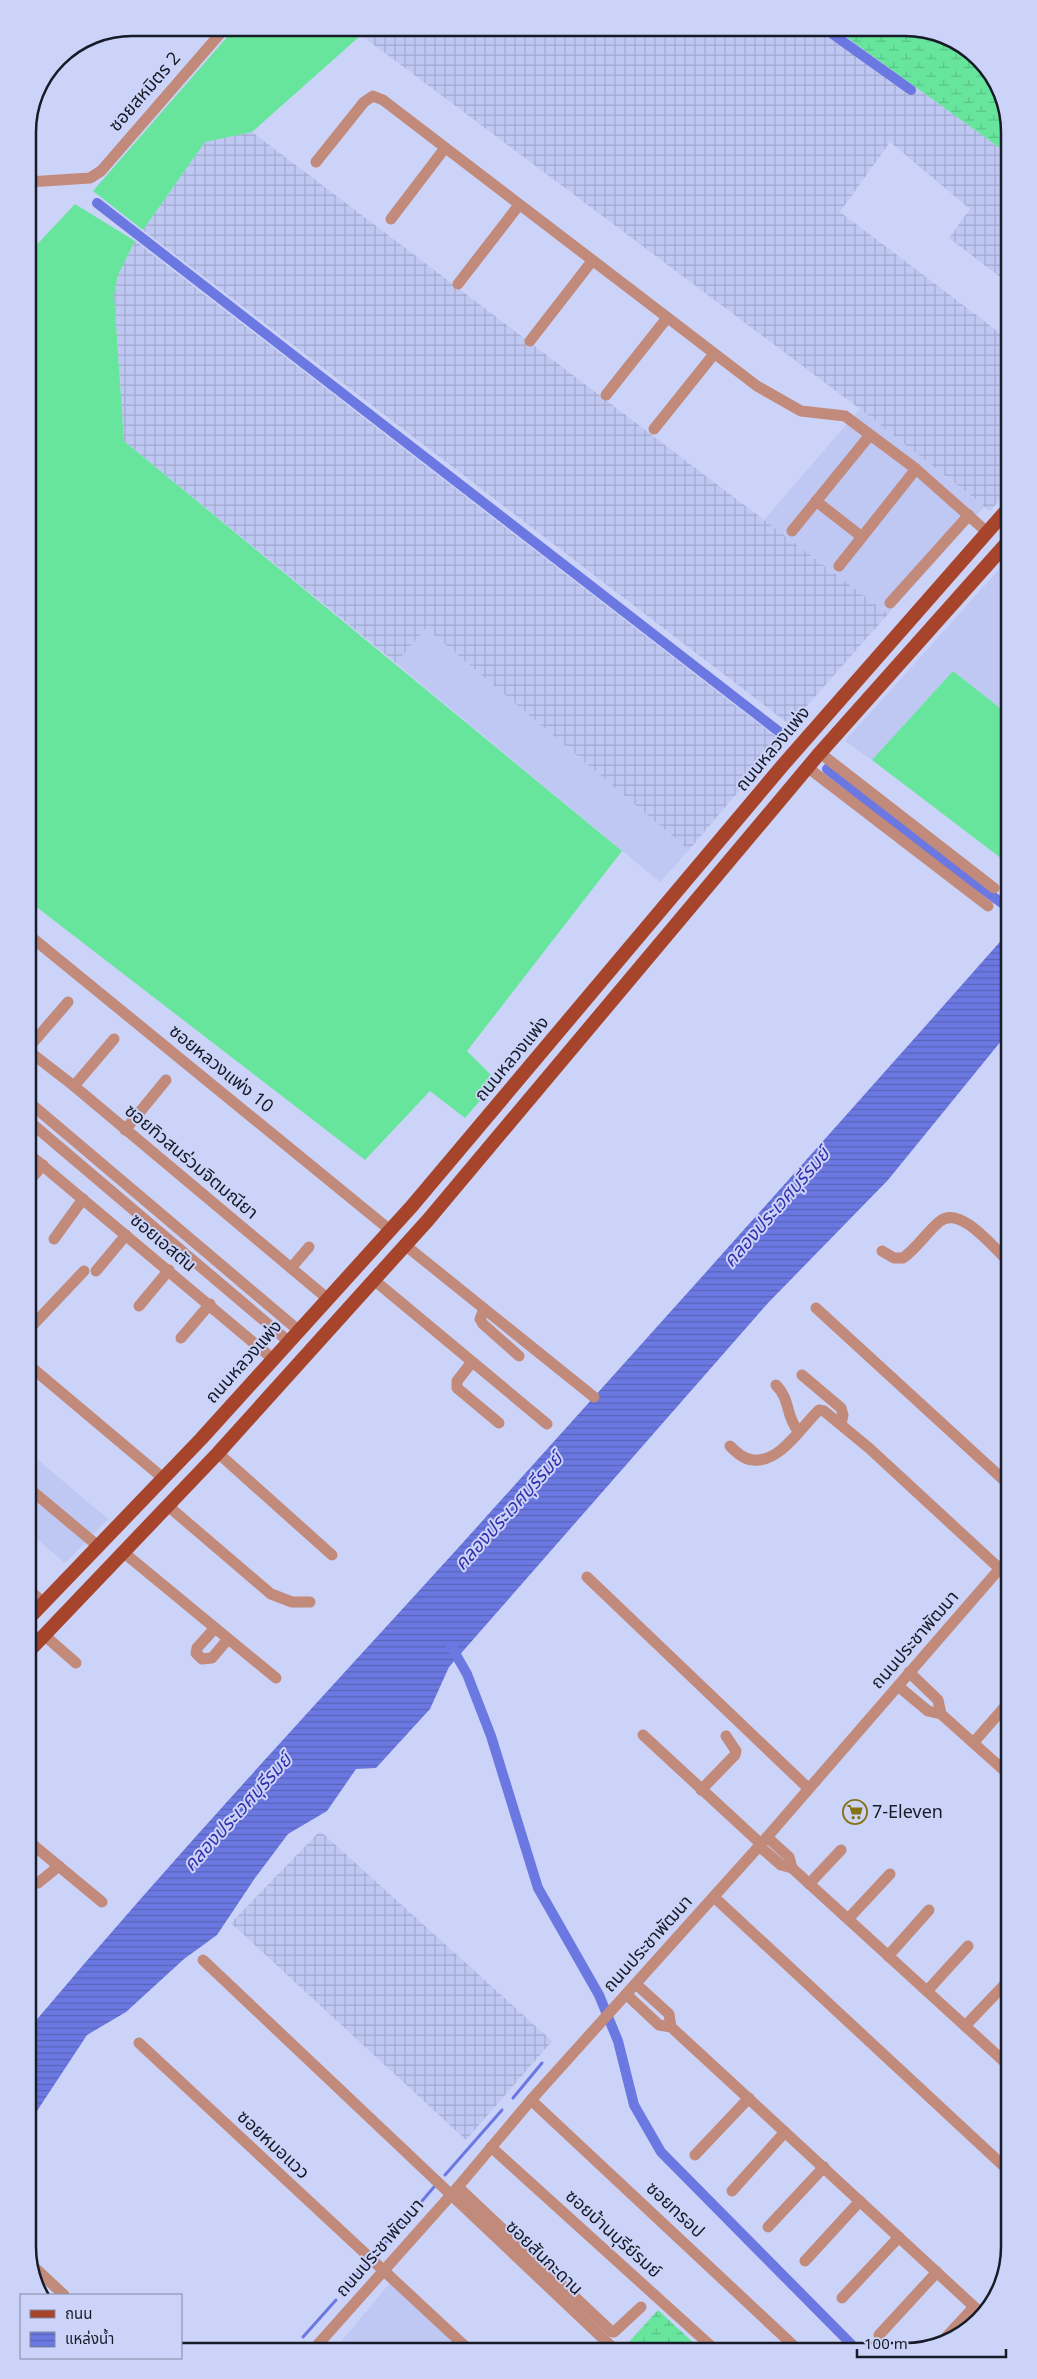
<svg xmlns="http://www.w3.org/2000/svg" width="1037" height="2379" font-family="Georgia,'Noto Sans Thai',serif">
	<defs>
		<pattern id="industrial-grid" width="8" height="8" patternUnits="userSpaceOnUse" patternTransform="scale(1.25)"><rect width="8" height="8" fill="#bfc7f3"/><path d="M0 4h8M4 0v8" fill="none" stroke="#a3aad0"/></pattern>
		<pattern id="wetland-marsh" width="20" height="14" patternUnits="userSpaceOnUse" patternTransform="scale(1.25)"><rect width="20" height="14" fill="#68e59d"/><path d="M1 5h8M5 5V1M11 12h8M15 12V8" fill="none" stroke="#59c487"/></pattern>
		<pattern id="water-rules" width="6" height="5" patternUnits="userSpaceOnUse" patternTransform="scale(1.25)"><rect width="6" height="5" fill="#6c78e2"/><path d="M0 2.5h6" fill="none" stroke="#5862b7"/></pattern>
	</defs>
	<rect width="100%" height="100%" fill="#cbd3f8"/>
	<g fill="#bfc7f3">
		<polygon points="860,409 984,507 888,614 764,520"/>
		<polygon points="1005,563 1005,712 953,671 872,760 845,741"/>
		<polygon points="425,627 689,850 660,882 396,663"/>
		<polygon points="31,1454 108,1519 65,1563 31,1534"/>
		<polygon points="390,2283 460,2349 334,2350"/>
	</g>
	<g fill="url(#industrial-grid)">
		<polygon points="369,28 834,28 1004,151 1004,280 949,238 970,209 890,142 840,212 1004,336 1005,494 990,511 860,409 361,35"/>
		<polygon points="252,132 888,614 790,725 143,230 205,142"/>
		<polygon points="135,241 781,741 689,850 426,628 396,663 124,441 114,295 118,275"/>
		<polygon points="320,1831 552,2041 466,2140 231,1923"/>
	</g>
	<g fill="#68e59d">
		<polygon points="235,28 369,28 252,132 205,142 143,230 93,191"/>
		<polygon points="75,204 135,241 118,275 114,295 124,441 622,851 467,1051 497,1081 465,1118 430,1091 365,1160 30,902 28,254"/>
		<polygon points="953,671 1005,712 1006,862 872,760"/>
	</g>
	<g fill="url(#wetland-marsh)">
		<polygon points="834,28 911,28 966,49 1004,99 1004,151"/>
		<polygon points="658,2310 698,2347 631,2348 627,2344"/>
	</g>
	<path fill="url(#water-rules)" d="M 1006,935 L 1006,1035 L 888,1180 L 768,1303 L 449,1667 L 430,1709 L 376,1768 L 356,1769 L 327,1811 L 288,1834 L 255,1878 L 217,1935 L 184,1959 L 126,2012 L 87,2035 L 33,2117 L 33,2024 C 170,1861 315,1705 458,1548 C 642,1344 825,1140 1006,935 Z"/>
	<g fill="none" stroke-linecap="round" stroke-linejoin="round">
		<g stroke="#6c78e2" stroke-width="3">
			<polyline points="513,2098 542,2063"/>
			<polyline points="445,2175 502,2110"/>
			<polyline points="422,2201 434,2187"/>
			<polyline points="377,2252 411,2214"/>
			<polyline points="346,2287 366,2264"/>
			<polyline points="303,2337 336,2300"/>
			<polyline points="291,2350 292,2349"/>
		</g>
		<g stroke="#6c78e2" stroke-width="10">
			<polyline points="824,28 911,90"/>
			<polyline points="97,203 782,734"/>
			<polyline points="827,769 937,856 1006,906"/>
			<polyline points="451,1646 467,1674 491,1736 538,1888 599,1995 618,2041 634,2105 661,2152 853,2346"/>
		</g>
		<g stroke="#c28a7b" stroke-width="11">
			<polyline points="316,162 364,102 373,96 383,100 757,386 801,411 845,416 916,469 987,532"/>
			<polyline points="28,182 90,178 101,171 225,28"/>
			<polyline points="391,219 445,148"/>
			<polyline points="458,284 519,205"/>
			<polyline points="530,341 592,261"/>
			<polyline points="606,395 667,318"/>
			<polyline points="654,429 714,354"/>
			<polyline points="816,501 862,537"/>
			<polyline points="792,531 870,435"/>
			<polyline points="839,566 916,469"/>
			<polyline points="890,603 969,515"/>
			<polyline points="820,753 994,888"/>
			<polyline points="807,767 988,906"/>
			<polyline points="30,936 390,1230"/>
			<polyline points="30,1046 68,1002"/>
			<polyline points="30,1052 74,1086 328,1299"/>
			<polyline points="74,1086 114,1039"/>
			<polyline points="30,1103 298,1330"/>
			<polyline points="30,1122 288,1341"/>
			<polyline points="125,1130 166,1080"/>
			<polyline points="30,1155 273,1359"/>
			<polyline points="30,1180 43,1165"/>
			<polyline points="54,1239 83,1199"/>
			<polyline points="405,1245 594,1397"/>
			<path d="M 882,1251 L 894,1258 L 903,1258 C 917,1248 926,1233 939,1222 C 959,1204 992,1246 1007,1260"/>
			<polyline points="291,1268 309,1247"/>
			<polyline points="96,1271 126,1235"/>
			<polyline points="374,1280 547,1424"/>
			<polyline points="139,1306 169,1270"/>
			<polyline points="816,1308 1007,1483"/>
			<polyline points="484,1309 480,1319 483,1324 519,1356"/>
			<polyline points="31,1327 84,1271"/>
			<polyline points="181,1338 210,1304"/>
			<polyline points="472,1362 457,1381 457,1388 499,1423"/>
			<polyline points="31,1367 163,1478"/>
			<polyline points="802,1375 841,1408 843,1415 841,1424"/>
			<path d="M 776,1385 C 791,1400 785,1415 798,1431"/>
			<path d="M 730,1446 C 736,1452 743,1459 753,1460 C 780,1463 802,1426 819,1410 L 824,1411 L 869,1448 L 1000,1569"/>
			<polyline points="218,1453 332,1555"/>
			<polyline points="31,1490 98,1546"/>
			<polyline points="168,1506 271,1594 292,1602 310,1602"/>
			<polyline points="123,1552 276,1678"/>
			<polyline points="587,1577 808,1788"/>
			<polyline points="31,1592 44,1603"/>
			<polyline points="215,1628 197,1648 196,1653 202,1659 212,1658 228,1639"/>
			<polyline points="44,1635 76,1663"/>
			<polyline points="909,1672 938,1700 941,1714"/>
			<polyline points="898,1686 928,1711 941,1714 1008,1774"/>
			<polyline points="643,1735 761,1844"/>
			<polyline points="974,1742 1008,1703"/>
			<polyline points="701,1790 735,1755 736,1751 726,1736"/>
			<polyline points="767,1837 789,1857 792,1868"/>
			<polyline points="32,1844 102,1902"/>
			<polyline points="759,1846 781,1865 792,1868 1009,2066"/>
			<polyline points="32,1881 38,1883 59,1866"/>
			<polyline points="809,1884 841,1850"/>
			<polyline points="714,1897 1009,2171"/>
			<polyline points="848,1919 890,1874"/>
			<polyline points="888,1956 929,1910"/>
			<polyline points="203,1960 613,2348"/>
			<polyline points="636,1984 669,2014 671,2027"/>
			<polyline points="927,1991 968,1946"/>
			<polyline points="627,1995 659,2025 671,2027 982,2314"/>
			<polyline points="965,2026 1008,1981"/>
			<polyline points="139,2043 468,2349"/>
			<polyline points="531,2100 795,2347"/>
			<polyline points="491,2147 712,2347"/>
			<polyline points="695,2155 749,2098"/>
			<polyline points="458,2187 612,2332 614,2332 641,2307"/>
			<polyline points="732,2191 785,2132"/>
			<polyline points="768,2227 824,2167"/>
			<polyline points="805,2261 860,2201"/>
			<polyline points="34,2267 64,2295"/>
			<polyline points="842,2298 899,2237"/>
			<polyline points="879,2335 937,2272"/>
			<polyline points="938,2346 974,2307"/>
			<polyline points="313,2350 452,2194 531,2100 761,1844 1008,1559"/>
		</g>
		<g stroke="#a7452c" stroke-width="14">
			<polyline points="31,1616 201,1439 412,1206 783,765 1005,512"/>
			<polyline points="32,1648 218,1453 428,1220 818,755 1005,545"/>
		</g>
	</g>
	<defs>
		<symbol id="supermarket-ring" viewBox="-11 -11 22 22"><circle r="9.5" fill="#cbd3f8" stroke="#877214" stroke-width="1.5"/><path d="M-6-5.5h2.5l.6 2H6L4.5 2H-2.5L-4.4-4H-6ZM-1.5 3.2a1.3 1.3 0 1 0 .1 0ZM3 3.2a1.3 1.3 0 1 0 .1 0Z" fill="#877214"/></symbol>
	</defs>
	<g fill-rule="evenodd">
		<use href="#supermarket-ring" x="841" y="1798" width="28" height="28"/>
	</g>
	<g text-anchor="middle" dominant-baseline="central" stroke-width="4" stroke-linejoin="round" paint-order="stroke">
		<g font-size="18" fill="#171a27" stroke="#cbd3f8">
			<text transform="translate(145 92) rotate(-49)">ซอยสหมิตร 2</text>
			<text transform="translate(773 749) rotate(-50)">ถนนหลวงแพ่ง</text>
			<text transform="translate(512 1059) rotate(-50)">ถนนหลวงแพ่ง</text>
			<text transform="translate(221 1069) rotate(39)">ซอยหลวงแพ่ง 10</text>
			<text transform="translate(191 1162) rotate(40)">ซอยทิวสนร่วมจิตมณียา</text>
			<text transform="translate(163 1243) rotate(40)">ซอยเอสตัน</text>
			<text transform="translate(244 1362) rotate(-48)">ถนนหลวงแพ่ง</text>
			<text transform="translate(915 1640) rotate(-49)">ถนนประชาพัฒนา</text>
			<text transform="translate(648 1944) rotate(-48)">ถนนประชาพัฒนา</text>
			<text transform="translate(273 2145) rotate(43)">ซอยหมอแวว</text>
			<text transform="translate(675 2210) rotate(43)">ซอยทรอป</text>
			<text transform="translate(613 2234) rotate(42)">ซอยบ้านบุรีย์รมย์</text>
			<text transform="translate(380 2248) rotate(-49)">ถนนประชาพัฒนา</text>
			<text transform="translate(544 2258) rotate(44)">ซอยสันกะดาน</text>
		</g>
		<g font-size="18" fill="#171a27" stroke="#cbd3f8" text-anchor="start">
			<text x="872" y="1812">7-Eleven</text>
		</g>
		<g font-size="19" font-style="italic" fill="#3530ac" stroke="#cbd3f8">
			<text transform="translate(777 1208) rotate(-49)">คลองประเวศบุรีรมย์</text>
			<text transform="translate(509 1512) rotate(-48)">คลองประเวศบุรีรมย์</text>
			<text transform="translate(238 1813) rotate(-48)">คลองประเวศบุรีรมย์</text>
		</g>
	</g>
	<path d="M0 0H1037V2379H0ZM132 36H905A96 96 0 0 1 1001 132V2247A96 96 0 0 1 905 2343H132A96 96 0 0 1 36 2247V132A96 96 0 0 1 132 36Z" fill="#cbd3f8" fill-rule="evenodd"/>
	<path fill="none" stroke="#171a27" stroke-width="2.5" d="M132 36H905A96 96 0 0 1 1001 132V2247A96 96 0 0 1 905 2343H132A96 96 0 0 1 36 2247V132A96 96 0 0 1 132 36Z"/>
	<rect x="20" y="2294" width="162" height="65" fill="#cbd3f8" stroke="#8389a4"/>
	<rect x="30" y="2310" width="25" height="8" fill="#a7452c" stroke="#8389a4"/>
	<text x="65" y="2319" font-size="15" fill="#171a27">ถนน</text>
	<rect x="30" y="2332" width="25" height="15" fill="url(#water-rules)" stroke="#8389a4"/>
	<text x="65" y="2344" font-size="15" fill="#171a27">แหล่งน้ำ</text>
	<path d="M857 2349v8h149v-8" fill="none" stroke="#171a27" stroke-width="2.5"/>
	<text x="864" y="2349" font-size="15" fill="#171a27" stroke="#cbd3f8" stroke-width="4" paint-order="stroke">100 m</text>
</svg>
